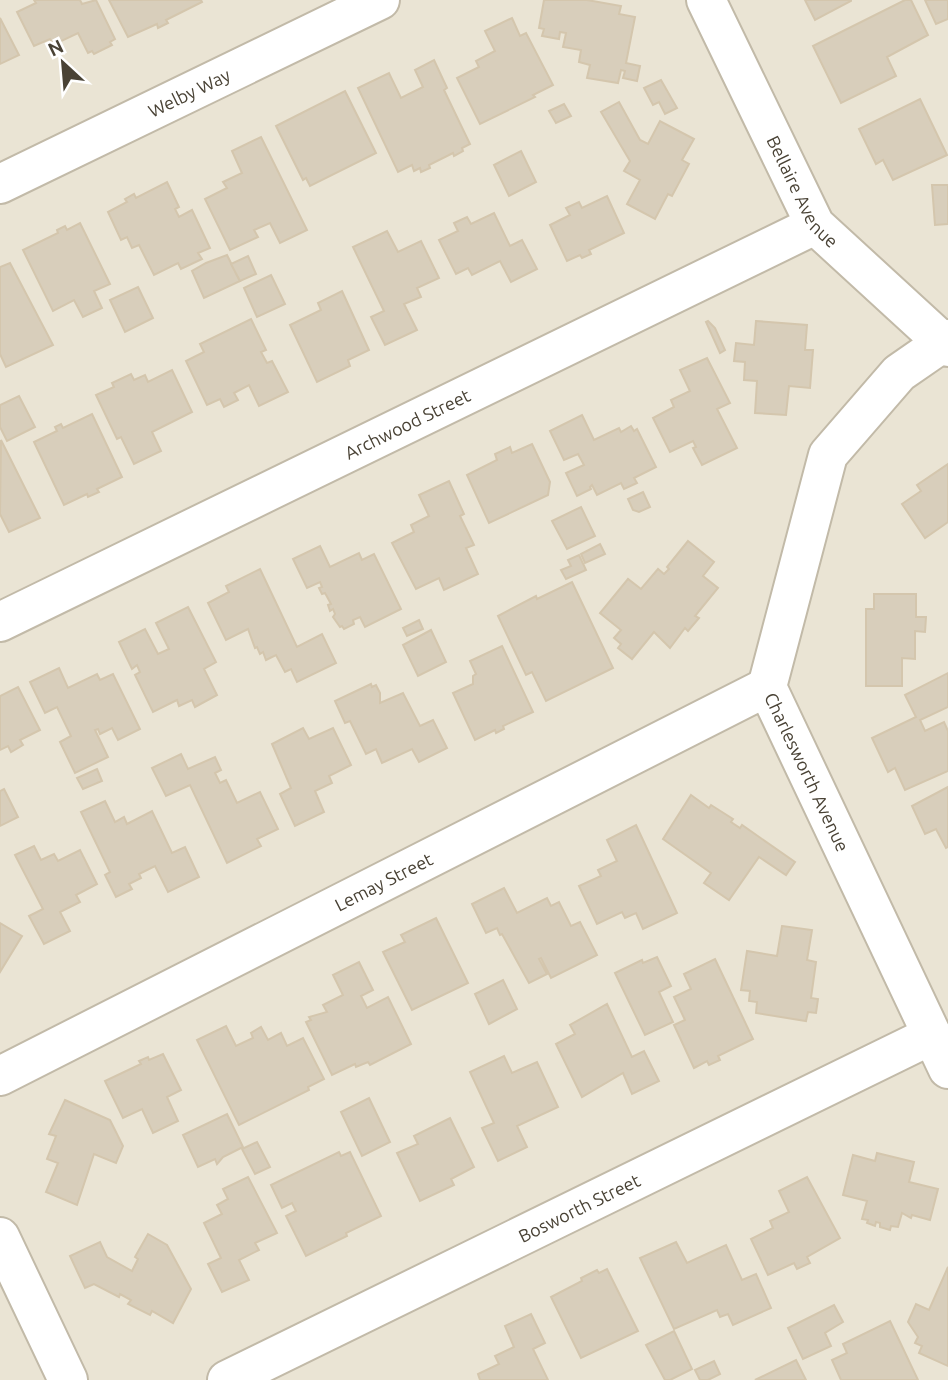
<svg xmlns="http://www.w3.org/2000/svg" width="948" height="1380" font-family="Ubuntu,sans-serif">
	<rect width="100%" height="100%" fill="#f5f1e7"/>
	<rect fill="#eae4d4" x="0" y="0" width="948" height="1380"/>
	<g fill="#d8cebb" stroke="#d4c6ad" stroke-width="2">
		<polygon points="34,0 80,0 82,4 96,0 115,39 110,42 112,45 94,54 92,51 88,53 78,33 53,45 50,39 34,46 17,12 36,3"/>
		<polygon points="109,0 201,0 202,2 166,20 168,23 158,28 157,24 128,37"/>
		<polygon points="544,0 587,0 621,6 619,14 635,17 626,63 640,66 637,81 623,78 625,71 621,70 618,83 587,78 590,65 579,62 581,50 563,47 566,33 560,32 559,39 542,36 544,29 539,28"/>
		<polygon points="805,0 851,0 851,1 815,20"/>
		<polygon points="905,0 911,0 928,35 887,57 896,76 841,103 813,46"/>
		<polygon points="925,0 948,0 948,19 936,24"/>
		<polygon points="0,18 19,55 0,64"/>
		<polygon points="512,18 520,36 526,33 553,85 533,95 535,97 480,124 457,78 479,67 476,61 495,51 485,31"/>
		<polygon points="434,60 447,88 444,90 470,144 462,148 463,151 454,156 453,153 429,165 430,168 421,172 420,168 414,171 412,165 398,172 358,88 389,73 401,98 423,87 415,70"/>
		<polygon points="661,80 677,108 665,114 659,102 653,105 644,88"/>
		<polygon points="345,91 376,153 310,186 306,178 303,180 276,126"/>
		<polygon points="920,99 947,155 893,180 883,160 876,164 859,129"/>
		<polygon points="619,102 640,140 648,144 660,121 694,139 682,160 689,164 672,196 668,194 655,219 627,204 640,180 624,171 630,161 601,112"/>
		<polygon points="564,104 571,116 556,123 549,111"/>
		<polygon points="261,137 307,230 280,243 270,223 254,230 258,237 230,250 205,199 227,188 223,182 242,173 232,151"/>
		<polygon points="521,151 536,182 509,196 494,165"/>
		<polygon points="167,182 179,207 175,209 179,217 192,210 210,248 198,253 202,259 181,269 178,263 154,275 139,245 132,248 127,237 121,240 108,212 127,202 125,199 134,194 136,198"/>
		<polygon points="932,185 948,185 948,224 935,225"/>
		<polygon points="607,196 624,233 589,250 591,254 582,258 580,255 567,261 550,225 570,215 566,208 579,202 582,208"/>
		<polygon points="494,213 510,246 522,240 537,269 511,282 500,261 472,275 468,268 456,274 439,240 458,231 454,223 467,217 471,224"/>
		<polygon points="80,223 110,284 94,291 102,308 83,317 74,300 53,311 23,250 58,233 57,230 65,226 67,230"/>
		<polygon points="387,231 398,252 421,241 439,278 417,288 421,297 404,304 417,330 385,345 371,317 384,311 353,247"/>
		<polygon points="227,255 240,281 204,298 192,271 206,263"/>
		<polygon points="248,256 256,274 240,281 231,264"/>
		<polygon points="10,263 53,345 6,367 0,354 0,267"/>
		<polygon points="271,275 285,304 257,317 244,288"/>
		<polygon points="138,287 153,318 125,332 110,300"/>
		<polygon points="342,291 369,350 348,360 350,366 317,382 290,325 321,310 318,303"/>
		<polygon points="251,319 266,350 261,352 267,363 272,361 288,392 259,406 249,385 234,393 238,400 224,407 220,399 207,405 186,361 204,352 200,344"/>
		<polygon points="708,321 715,328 725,350 720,353 706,322"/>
		<polygon points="756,321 807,325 805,350 813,350 810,388 789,386 786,415 755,413 757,381 744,380 745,362 734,361 736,343 754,345"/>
		<polygon points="707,358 730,403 717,409 737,448 702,465 693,448 696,447 693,441 670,452 653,418 674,407 671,400 690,391 680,370"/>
		<polygon points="172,370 192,412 152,432 161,451 134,464 121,437 117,439 96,395 114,387 112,383 131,374 134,380 145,375 148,382"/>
		<polygon points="19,396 35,427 7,441 0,427 0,405"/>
		<polygon points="92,414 122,477 97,489 99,492 88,497 87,494 64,505 34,442 57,431 55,427 61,424 63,428"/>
		<polygon points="582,415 594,440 619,428 621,432 631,426 634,431 637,429 656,467 634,478 637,483 624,489 621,483 597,495 592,485 590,487 591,489 577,496 566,473 584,465 578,454 564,460 550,431"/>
		<polygon points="1,440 40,518 9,532 0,514"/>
		<polygon points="532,444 550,482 548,495 489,523 467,475 497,460 495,454 510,447 512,453"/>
		<polygon points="948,464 948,522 925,538 902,504 921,491 917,485"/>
		<polygon points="449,481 464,514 460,516 474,545 466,548 478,574 444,590 439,578 416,589 392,543 414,532 411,525 429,516 419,495"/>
		<polygon points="643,492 650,507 639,512 633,510 628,499"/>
		<polygon points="581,507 595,536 567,549 552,521"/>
		<polygon points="688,541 714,562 703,576 718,588 695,616 699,618 688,631 685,628 670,648 654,632 632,659 618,648 621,644 614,638 621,630 600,613 628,579 641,589 658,569 664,574 669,569 667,567"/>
		<polygon points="600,544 605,554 585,563 581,554"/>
		<polygon points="320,546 330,567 359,553 362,560 374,554 401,609 365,627 360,617 353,620 354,624 344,629 342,626 340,627 333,617 335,614 333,609 330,611 328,605 331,604 325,593 322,594 319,588 322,587 320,582 307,588 293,559"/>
		<polygon points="579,555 586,570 566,579 561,570 571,566 568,560"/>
		<polygon points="260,569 297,647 322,634 336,663 297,682 291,669 285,672 276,655 266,660 263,652 260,654 257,647 255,648 248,629 226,640 208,603 229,592 226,586"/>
		<polygon points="572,582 613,668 546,701 532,672 526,675 498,616 536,596 537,599"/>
		<polygon points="874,594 916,594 916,617 926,617 925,632 915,631 915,659 902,658 902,686 866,686 866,609 874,609"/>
		<polygon points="188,607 216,662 204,669 217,695 195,707 192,700 179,706 177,700 153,712 135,675 140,672 137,665 132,669 119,642 145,629 158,654 169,649 156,623"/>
		<polygon points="419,620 423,629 407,636 403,628"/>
		<polygon points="431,630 446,662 418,676 403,645"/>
		<polygon points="502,646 533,712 503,726 504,729 496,733 495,730 475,740 453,693 473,684 473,676 476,674 470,661"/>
		<polygon points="59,668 68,688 97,674 100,680 113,674 140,729 118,740 112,728 100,734 98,729 95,730 108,757 75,773 60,742 71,736 57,707 45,713 30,682"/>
		<polygon points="948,673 948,707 920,720 925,731 944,722 948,731 948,771 905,790 895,768 888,772 872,738 916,717 905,695"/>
		<polygon points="371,684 372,687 376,685 380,693 380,703 403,693 420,726 433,720 447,748 419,762 412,749 382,763 376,749 366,754 350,721 345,723 335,701"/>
		<polygon points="18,687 40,730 20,740 23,745 11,752 8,746 0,750 0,696"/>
		<polygon points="303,728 309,739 333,728 351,765 329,776 332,783 315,791 324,812 295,826 280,794 291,788 272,744"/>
		<polygon points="181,754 188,769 215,757 221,770 215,773 220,783 226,780 237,803 260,792 278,829 257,839 261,846 227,863 190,785 166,796 152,768"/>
		<polygon points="97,769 102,781 83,789 77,778"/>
		<polygon points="948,787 948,847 946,848 936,829 925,834 912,806"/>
		<polygon points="4,789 18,817 0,826 0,791"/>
		<polygon points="691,795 709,808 711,805 733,819 731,822 740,828 742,825 795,862 786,875 759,857 729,900 704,883 711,873 663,839"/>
		<polygon points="105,801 115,822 124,817 127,824 152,811 172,853 185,847 199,877 168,892 155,866 139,874 141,878 129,884 132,889 116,897 105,875 110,872 81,812"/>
		<polygon points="636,825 677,913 643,929 636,913 625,918 622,912 597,924 579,886 601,876 598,870 617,861 607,840"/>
		<polygon points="34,846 41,860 54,854 58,861 80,850 97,884 76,895 80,902 60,912 70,931 44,944 29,916 43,909 15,855"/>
		<polygon points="504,888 517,913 547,898 551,906 559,902 571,926 580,922 597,955 551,978 541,958 539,959 547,974 529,983 502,934 500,935 497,928 486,933 472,904"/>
		<polygon points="436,918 468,983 412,1010 383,952 405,942 401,935"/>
		<polygon points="0,923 22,936 0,972"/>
		<polygon points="782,926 812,930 807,960 816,962 811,998 818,999 816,1013 808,1012 806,1021 756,1013 757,1002 749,1001 750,991 741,990 747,951 777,956"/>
		<polygon points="657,957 671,986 659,992 673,1022 645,1035 615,973 642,960 643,963"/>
		<polygon points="715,959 753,1039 718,1056 720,1060 709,1065 707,1061 694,1068 674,1025 685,1020 674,997 691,989 684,974"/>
		<polygon points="359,962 373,990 361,996 367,1008 388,997 411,1044 370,1065 368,1062 356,1067 355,1064 332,1075 306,1022 311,1020 309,1017 327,1012 323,1005 343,995 333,975"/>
		<polygon points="503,980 517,1009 489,1024 475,994"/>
		<polygon points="607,1004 632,1057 644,1051 659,1081 632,1094 623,1073 582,1097 556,1044 575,1034 570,1025"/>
		<polygon points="226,1026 236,1046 253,1038 251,1033 261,1027 268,1040 281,1033 287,1046 303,1038 324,1079 308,1087 309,1090 239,1125 197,1040"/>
		<polygon points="163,1054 181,1090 167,1097 178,1121 153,1133 142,1109 123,1118 105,1081 141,1064 139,1061 148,1057 149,1060"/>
		<polygon points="504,1056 512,1073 537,1062 558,1107 517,1126 527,1147 498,1161 482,1128 494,1123 470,1072"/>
		<polygon points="369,1098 390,1142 362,1156 341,1112"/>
		<polygon points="65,1100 110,1120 123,1146 116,1163 94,1154 77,1205 46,1192 58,1163 47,1159 56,1136 49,1134"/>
		<polygon points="227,1114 243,1147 223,1157 217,1164 215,1159 198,1167 183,1135"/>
		<polygon points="450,1118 474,1167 451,1179 454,1185 420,1201 397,1153 418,1144 414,1136"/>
		<polygon points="257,1142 270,1167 255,1174 242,1149"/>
		<polygon points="339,1152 341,1156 350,1152 381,1216 346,1233 347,1236 306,1256 286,1216 296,1211 292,1203 282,1208 271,1185"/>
		<polygon points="877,1153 914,1162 909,1182 938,1189 930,1220 912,1215 911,1218 902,1213 898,1227 891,1226 890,1230 880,1227 880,1223 876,1222 875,1226 867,1223 868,1220 862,1219 867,1201 843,1195 853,1155 875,1161"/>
		<polygon points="248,1177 277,1233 255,1243 259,1250 239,1260 249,1280 222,1292 208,1264 221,1258 204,1223 222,1214 217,1205 228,1199 223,1189"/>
		<polygon points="807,1177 840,1238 807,1257 810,1263 797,1269 794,1263 768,1275 751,1239 773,1228 770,1221 789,1212 779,1191"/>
		<polygon points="148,1234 167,1245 191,1289 173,1323 152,1311 150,1315 128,1304 131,1300 120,1294 119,1297 94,1284 85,1288 70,1256 100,1242 107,1257 132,1271 138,1259 135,1257"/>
		<polygon points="676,1242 687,1263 726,1245 742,1280 756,1274 771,1308 733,1325 728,1314 720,1317 717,1310 674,1329 640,1258"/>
		<polygon points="948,1267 948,1366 919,1353 922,1346 915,1343 918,1337 908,1322 916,1304 929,1310"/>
		<polygon points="607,1269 638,1331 581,1358 551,1297 582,1281 581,1278 597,1270 599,1273"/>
		<polygon points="834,1305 843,1322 825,1333 831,1346 803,1359 788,1328"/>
		<polygon points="531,1314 545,1343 533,1349 548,1380 480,1380 478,1374 499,1364 495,1356 514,1347 505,1326"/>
		<polygon points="890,1321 918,1380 841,1380 832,1360 847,1353 843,1344"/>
		<polygon points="674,1331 692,1369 670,1380 665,1380 646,1345"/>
		<polygon points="796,1360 806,1380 755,1380"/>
		<polygon points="714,1361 720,1374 708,1380 700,1380 695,1370"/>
	</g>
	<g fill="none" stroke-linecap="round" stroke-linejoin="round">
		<defs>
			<g id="minor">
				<path id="s1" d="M 706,0 L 815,225 L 948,347"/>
				<path id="s2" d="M 0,184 L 380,0"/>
				<path id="s3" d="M 948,339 L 899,373 L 828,455 L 767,687 L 948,1069"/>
				<path id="s4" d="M 0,622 L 815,225"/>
				<path id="s5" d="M 0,1076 L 767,687"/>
				<polyline points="0,1237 68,1380"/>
				<path id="s6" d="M 227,1380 L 932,1035"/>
			</g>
		</defs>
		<use href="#minor" stroke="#c2baa8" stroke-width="42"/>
		<use href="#minor" stroke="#fff" stroke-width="38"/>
	</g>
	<g text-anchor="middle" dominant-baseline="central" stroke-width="7" stroke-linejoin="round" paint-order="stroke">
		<g font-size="18" fill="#494235" stroke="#fff">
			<text stroke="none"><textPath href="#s2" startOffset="210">Welby Way</textPath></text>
			<text stroke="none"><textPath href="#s1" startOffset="215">Bellaire Avenue</textPath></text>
			<text stroke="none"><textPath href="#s4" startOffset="453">Archwood Street</textPath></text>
			<text stroke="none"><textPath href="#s3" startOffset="502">Charlesworth Avenue</textPath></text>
			<text stroke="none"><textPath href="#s5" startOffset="430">Lemay Street</textPath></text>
			<text stroke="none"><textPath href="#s6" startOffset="392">Bosworth Street</textPath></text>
		</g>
	</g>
	<g transform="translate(63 63) rotate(334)" stroke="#ffffff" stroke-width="5" paint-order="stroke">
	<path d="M0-5L12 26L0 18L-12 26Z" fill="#494235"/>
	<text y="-10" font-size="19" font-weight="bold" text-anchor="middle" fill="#494235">N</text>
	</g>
</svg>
